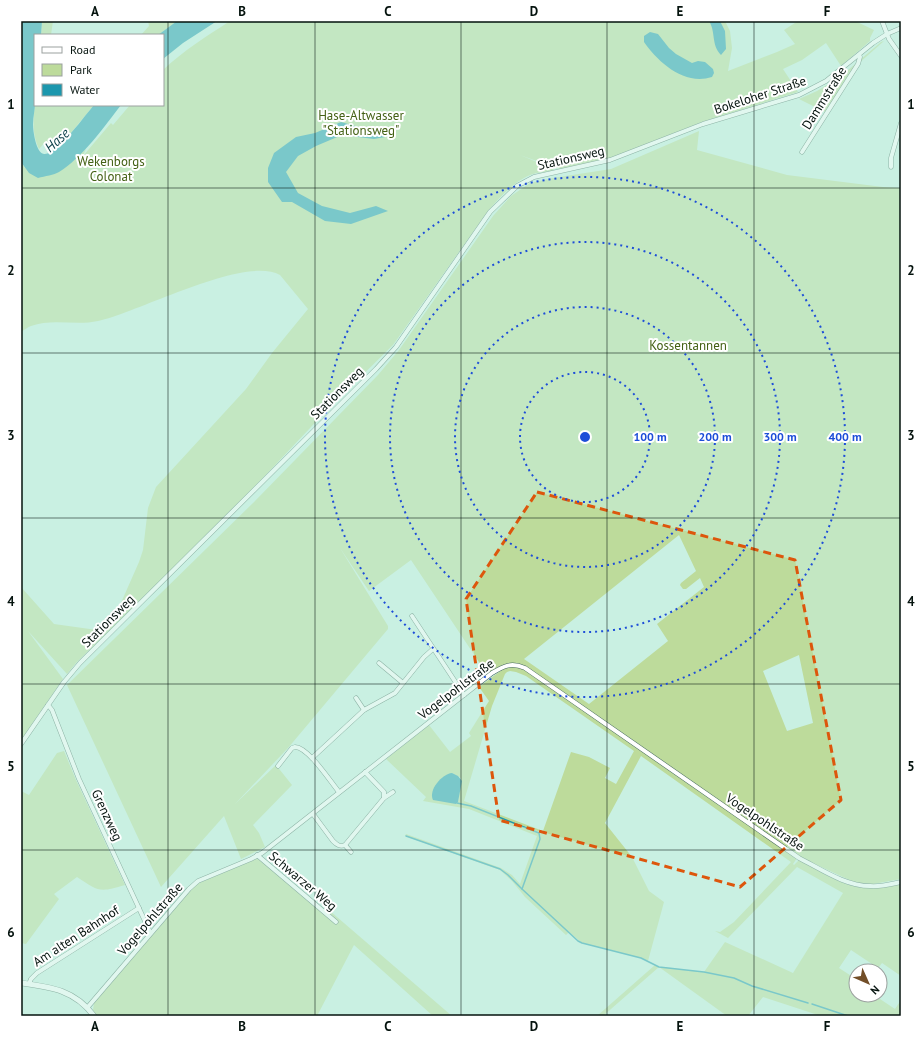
<svg xmlns="http://www.w3.org/2000/svg" width="922" height="1037" font-family="'PT Sans',sans-serif">
	<rect width="100%" height="100%" fill="#c9f0e2"/>
	<g fill="#bddb9b" fill-rule="evenodd">
		<polygon points="42,21 53,21 51,35 41,35"/>
		<polygon points="148,21 177,21 158,35 141,35 149,26"/>
		<path d="M 230,21 L 725,21 L 730,31 L 732,48 L 728,71 L 777,52 L 795,44 L 784,30 L 798,21 L 855,21 L 874,30 L 870,38 L 870,41 L 841,66 L 826,43 L 802,60 L 783,69 L 798,92 L 702,122 L 611,158 L 570,168 L 560,169 L 553,167 L 520,155 L 554,169 L 552,171 C 546,172 539,172 533,174 C 515,180 500,197 488,211 L 393,345 L 327,410 L 246,496 L 76,663 L 67,674 L 28,631 L 63,679 L 21,740 L 21,587 L 54,624 L 104,631 L 109,625 L 120,605 L 139,562 L 143,550 L 148,508 L 156,487 L 246,389 L 272,353 L 308,309 L 280,275 C 244,255 139,312 98,321 C 76,326 52,318 31,326 C 28,327 24,330 21,332 L 21,162 L 25,168 L 72,162 L 86,149 L 83,156 L 111,123 L 113,125 L 130,105 L 163,105 L 163,70 C 183,51 207,36 230,21 Z"/>
		<polygon points="884,41 858,64 825,112 799,99 817,91 840,77 881,42"/>
		<path d="M 35,104 L 35,105 L 94,105 L 65,140 L 53,151 L 53,143 L 45,142 L 39,149 C 32,134 33,119 35,104 Z"/>
		<path d="M 699,131 L 697,150 L 787,175 L 883,187 L 901,188 L 901,879 L 873,884 L 856,883 L 802,858 L 716,800 L 526,667 C 508,660 502,665 487,674 L 411,560 L 369,591 L 340,548 L 388,626 L 388,629 L 288,748 L 235,804 L 276,765 L 292,785 L 253,825 L 259,833 L 265,847 L 241,859 L 224,816 L 161,887 L 67,685 L 253,503 L 378,375 L 399,350 L 493,216 L 511,196 L 530,183 L 553,178 L 611,169 ZM 679,535 L 696,571 L 681,583 L 680,585 L 683,589 L 686,589 L 700,578 L 704,587 L 657,624 L 668,641 L 589,704 L 524,659 ZM 799,655 L 813,723 L 787,731 L 763,671 Z"/>
		<path d="M 511,665 L 525,669 L 797,858 L 793,864 L 794,865 L 799,860 C 822,872 847,890 873,888 C 883,888 892,886 901,884 L 901,976 L 882,963 L 876,971 L 868,971 L 872,964 L 851,950 L 839,968 L 856,979 L 856,995 L 874,995 L 895,1009 L 901,1000 L 901,1016 L 821,1016 L 763,997 L 748,1016 L 727,1016 L 659,967 L 603,1016 L 597,1016 L 655,965 L 659,967 L 704,972 L 725,942 L 793,973 L 843,893 L 797,867 L 728,938 L 715,931 L 720,932 L 734,922 L 791,862 L 641,756 L 605,823 L 632,857 L 649,891 L 664,902 L 648,961 L 641,958 L 582,943 L 569,932 L 566,935 L 525,897 L 512,881 L 500,870 L 405,836 L 406,834 L 501,868 L 512,875 L 520,884 L 537,836 L 469,809 L 423,801 L 426,797 L 386,759 L 429,725 L 450,752 L 471,736 L 469,733 L 489,701 L 479,687 L 503,669 ZM 510,671 L 516,672 L 526,676 L 634,751 L 616,784 L 605,778 L 610,768 L 589,757 L 571,752 L 543,831 L 464,801 L 492,706 L 505,674 L 507,672 ZM 452,773 L 461,778 L 458,802 L 456,804 Z"/>
		<path d="M 64,751 L 76,780 L 125,885 C 99,893 98,891 77,877 L 54,894 L 59,899 L 26,944 L 21,943 L 21,791 L 29,795 L 57,753 Z"/>
		<polygon points="256,859 262,860 327,914 330,911 452,1016 433,1016 354,945 317,1016 96,1016 93,1010 94,1003 190,890 199,883"/>
	</g>
	<g fill="#1c97ad">
		<path d="M 22,21 L 42,21 L 41,35 L 35,35 C 35,58 36,80 35,103 C 35,110 33,117 33,124 C 33,131 36,153 44,154 C 56,156 86,114 94,105 L 121,105 C 105,126 82,158 59,172 C 54,175 45,176 38,178 L 29,173 L 21,162 Z"/>
		<polygon points="177,21 217,21 183,43 163,59 163,35 158,35"/>
		<path d="M 709,21 L 720,21 L 725,31 L 726,49 L 721,55 C 711,45 716,32 709,21 Z"/>
		<path d="M 650,32 L 658,34 L 669,48 L 676,54 L 692,63 L 698,61 L 705,62 L 713,69 L 714,73 L 712,77 C 684,86 658,62 644,42 L 644,36 Z"/>
		<polygon points="341,122 391,136 374,139 342,135 316,146 298,156 286,172 298,193 322,206 350,213 376,206 388,211 351,224 325,221 292,202 282,202 268,182 268,168 274,153 296,137 315,133"/>
		<path d="M 452,773 L 458,776 L 462,781 L 458,802 L 456,804 L 433,800 C 428,790 442,774 452,773 Z"/>
	</g>
	<g fill="none" stroke-linecap="round" stroke-linejoin="round">
		<g stroke="#1c97ad" stroke-width="1.5">
			<polyline points="457,803 471,806 539,833 540,839 522,889 578,941 582,943 641,958 659,967 704,972 734,978 752,986 808,1003"/>
			<polyline points="406,836 500,869 508,875 522,889"/>
			<polyline points="812,1004 848,1016"/>
		</g>
		<defs>
			<g id="minor">
				<polyline points="882,21 889,39 901,56"/>
				<polyline points="802,152 858,64 860,57 859,55"/>
				<polyline points="891,167 891,158 901,123"/>
				<polyline points="412,616 464,695"/>
				<polyline points="379,663 403,683"/>
				<polyline points="356,698 364,710"/>
				<polyline points="48,705 52,710 79,779 150,932"/>
				<polyline points="21,744 64,682 80,663 376,369 396,347 490,212 517,186 534,177 610,160 703,124 799,95 826,81 873,43 887,34 901,28"/>
				<polyline points="312,758 364,710 395,693 424,657 433,649"/>
				<path d="M 278,766 L 292,748 L 295,747 C 308,747 330,781 339,792"/>
				<polyline points="384,798 393,792"/>
				<path d="M 313,814 L 333,841 C 337,845 340,847 345,845 L 384,798 L 384,792 L 365,772"/>
				<polyline points="345,845 351,852"/>
				<polyline points="257,855 336,922"/>
				<polyline points="29,984 31,979 37,973 139,908"/>
				<path d="M 87,1008 L 189,889 L 198,881 L 251,859 L 262,853 L 492,673 C 504,666 511,662 525,668 L 799,858 C 821,869 845,886 870,886 C 881,887 891,884 901,882"/>
			</g>
			<path id="tertiary" d="M 21,983 C 51,987 75,990 94,1016"/>
		</defs>
		<use href="#minor" stroke="#46695d" stroke-width="5"/>
		<use href="#tertiary" stroke="#46695d" stroke-width="6"/>
		<use href="#minor" stroke="#fff" stroke-width="4"/>
		<use href="#tertiary" stroke="#fff" stroke-width="5"/>
	</g>
	<path d="M0 0H922V1037H0ZM 537,492 L 795,560 L 841,800 L 740,887 L 499,820 L 466,599 Z" fill="#c9f0e2" fill-opacity=".55" fill-rule="evenodd"/>
	<path fill="none" stroke="#dd560c" stroke-width="3" stroke-dasharray="8 5" stroke-linejoin="round" d="M 537,492 L 795,560 L 841,800 L 740,887 L 499,820 L 466,599 Z"/>
	<path fill="none" stroke="#05130e" stroke-width="1" stroke-opacity="0.55" d="M 168,21 L 168,1016M 315,21 L 315,1016M 461,21 L 461,1016M 607,21 L 607,1016M 754,21 L 754,1016M 21,188 L 901,188M 21,353 L 901,353M 21,518 L 901,518M 21,684 L 901,684M 21,850 L 901,850"/>
	<g fill="none" stroke="#1d4ed8" stroke-width="2" stroke-dasharray="2 4">
		<circle cx="585" cy="437" r="65"/>
		<circle cx="585" cy="437" r="130"/>
		<circle cx="585" cy="437" r="195"/>
		<circle cx="585" cy="437" r="260"/>
	</g>
	<g text-anchor="middle" dominant-baseline="central" stroke-width="4" stroke-linejoin="round" paint-order="stroke">
		<g font-size="13" fill="#05130e" stroke="#fff">
			<text transform="translate(760 95) rotate(-18)">Bokeloher Straße</text>
			<text transform="translate(824 98) rotate(-58)">Dammstraße</text>
			<text transform="translate(571 158) rotate(-13)">Stationsweg</text>
			<text transform="translate(337 393) rotate(-45)">Stationsweg</text>
			<text transform="translate(108 621) rotate(-45)">Stationsweg</text>
			<text transform="translate(456 689) rotate(-37)">Vogelpohlstraße</text>
			<text transform="translate(107 815) rotate(65)">Grenzweg</text>
			<text transform="translate(765 822) rotate(34)">Vogelpohlstraße</text>
			<text transform="translate(303 881) rotate(40)">Schwarzer Weg</text>
			<text transform="translate(150 919) rotate(-49)">Vogelpohlstraße</text>
			<text transform="translate(76 936) rotate(-33)">Am alten Bahnhof</text>
		</g>
		<g font-size="13" fill="#446115" stroke="#fff">
			<text x="361" y="115">Hase-Altwasser<tspan x="361" dy="15">"Stationsweg"</tspan></text>
			<text x="111" y="161">Wekenborgs<tspan x="111" dy="15">Colonat</tspan></text>
			<text x="688" y="345">Kossentannen</text>
		</g>
		<g font-size="14" font-style="italic" fill="#0a3d47" stroke="#fff">
			<text transform="translate(57 140) rotate(-42)">Hase</text>
		</g>
	</g>
	<circle cx="585" cy="437" r="6" fill="#1d4ed8" stroke="#fff" stroke-width="2"/>
	<g font-size="12" text-anchor="middle" font-weight="bold" fill="#1d4ed8" stroke="#fff" stroke-width="4" stroke-linejoin="round" paint-order="stroke">
		<text x="650" y="441">100 m</text>
		<text x="715" y="441">200 m</text>
		<text x="780" y="441">300 m</text>
		<text x="845" y="441">400 m</text>
	</g>
	<rect width="922" height="1037" fill="none" stroke="#ffffff" stroke-width="44"/>
	<rect x="34" y="34" width="130" height="72" fill="#ffffff" stroke="#9ba19f"/>
	<rect x="42" y="47" width="20" height="6" fill="#ffffff" stroke="#9ba19f"/>
	<text x="70" y="54" font-size="12" fill="#05130e">Road</text>
	<rect x="42" y="64" width="20" height="12" fill="#bddb9b" stroke="#9ba19f"/>
	<text x="70" y="74" font-size="12" fill="#05130e">Park</text>
	<rect x="42" y="84" width="20" height="12" fill="#1c97ad" stroke="#9ba19f"/>
	<text x="70" y="94" font-size="12" fill="#05130e">Water</text>
	<g transform="translate(868 983) rotate(135)"><circle r="19" fill="#ffffff" stroke="#9ba19f"/>
	<path d="M0-3L7 15L0 10L-7 15Z" fill="#724e28"/>
	<text y="-6" font-size="11" font-weight="bold" text-anchor="middle" fill="#05130e">N</text>
	</g>
	<rect x="22" y="22" width="878" height="993" fill="none" stroke="#05130e" stroke-width="1.5"/>
	<g font-size="13" text-anchor="middle" font-weight="bold" fill="#05130e">
		<text x="95" y="16">A</text>
		<text x="242" y="16">B</text>
		<text x="388" y="16">C</text>
		<text x="534" y="16">D</text>
		<text x="680" y="16">E</text>
		<text x="827" y="16">F</text>
		<text x="11" y="109">1</text>
		<text x="911" y="109">1</text>
		<text x="11" y="275">2</text>
		<text x="911" y="275">2</text>
		<text x="11" y="440">3</text>
		<text x="911" y="440">3</text>
		<text x="11" y="606">4</text>
		<text x="911" y="606">4</text>
		<text x="11" y="771">5</text>
		<text x="911" y="771">5</text>
		<text x="11" y="937">6</text>
		<text x="911" y="937">6</text>
		<text x="95" y="1031">A</text>
		<text x="242" y="1031">B</text>
		<text x="388" y="1031">C</text>
		<text x="534" y="1031">D</text>
		<text x="680" y="1031">E</text>
		<text x="827" y="1031">F</text>
	</g>
</svg>
